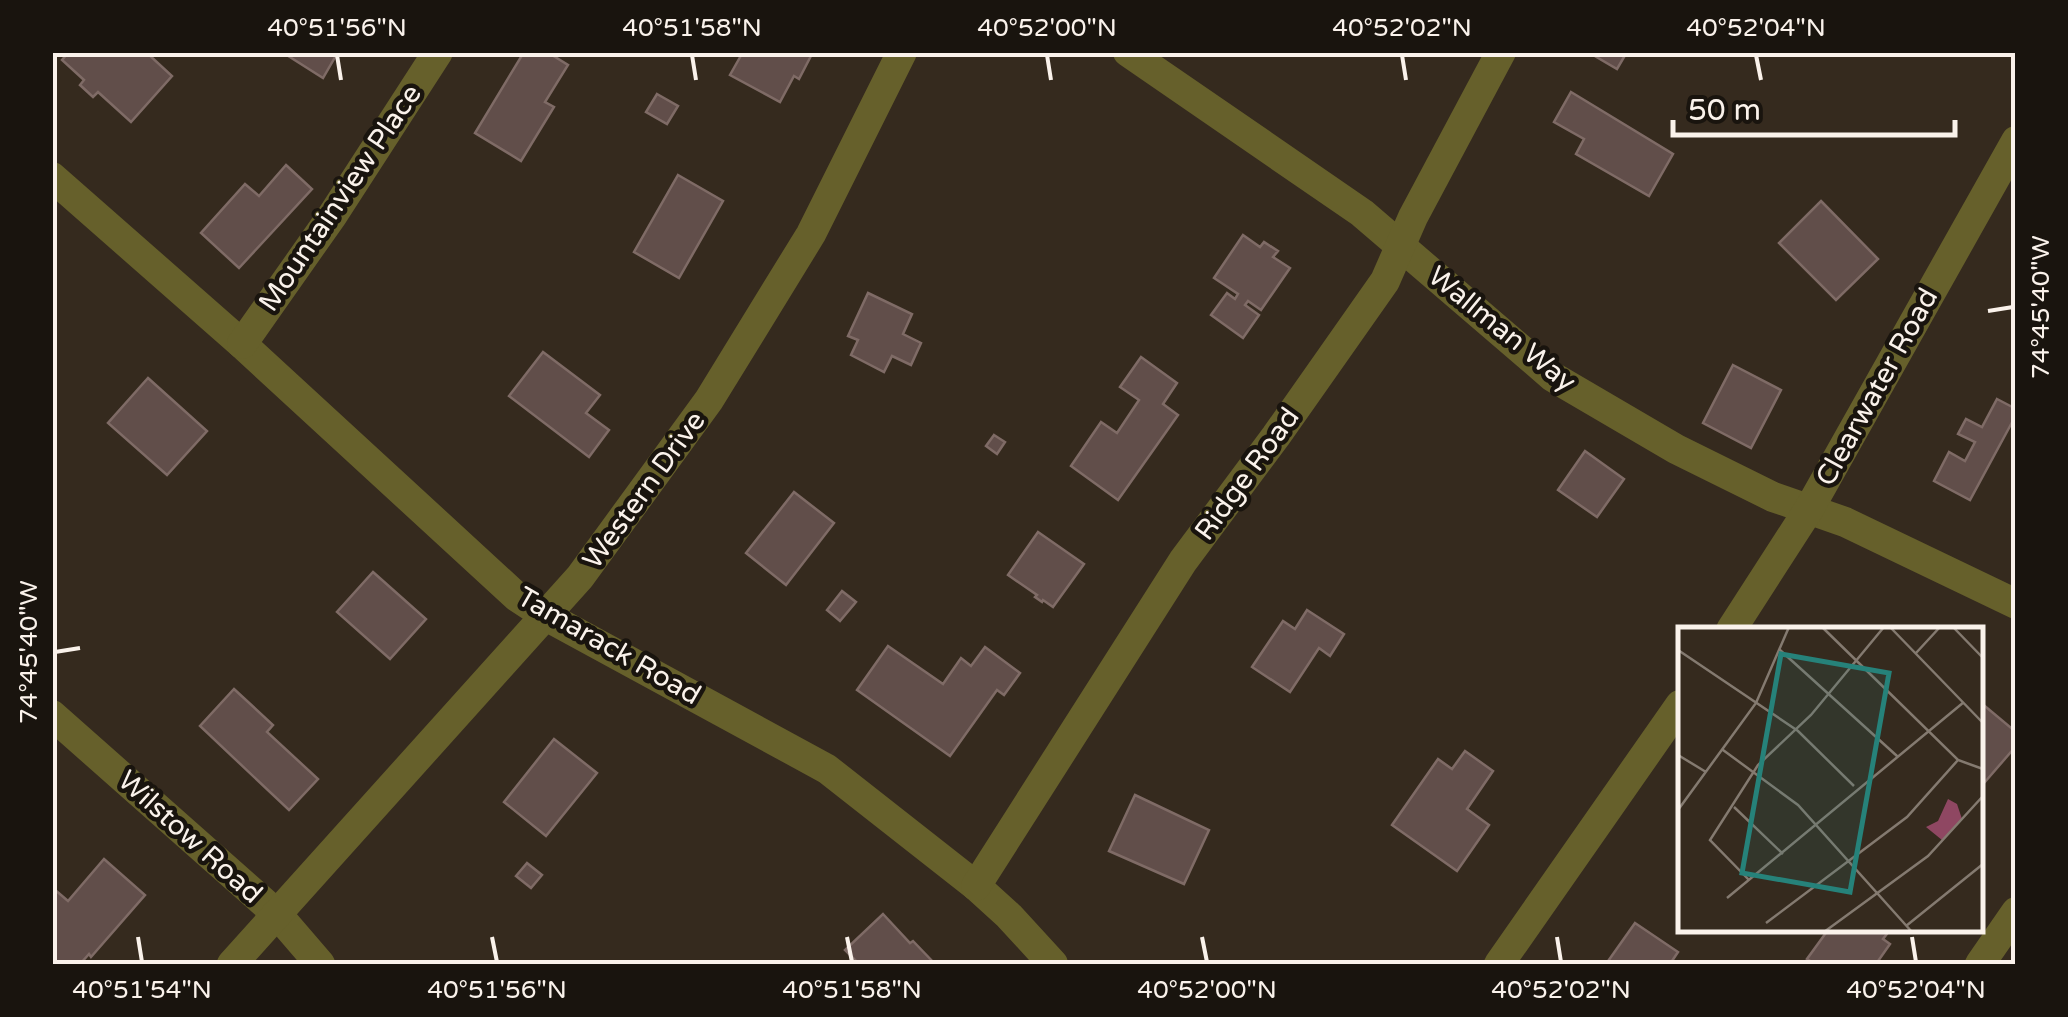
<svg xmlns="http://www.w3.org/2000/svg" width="2068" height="1017" font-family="'Varela Round',sans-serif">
	<rect width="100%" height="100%" fill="#352a1e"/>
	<g fill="#614e4a" stroke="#7f6b66" stroke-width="2.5">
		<polygon points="69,52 146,52 172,76 131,122 98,92 93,97 80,85 84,80 62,60"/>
		<polygon points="282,52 338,52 323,78"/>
		<polygon points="524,52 547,52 568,65 545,102 554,107 521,161 475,133"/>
		<polygon points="743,52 813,52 799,79 794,76 780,102 730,75"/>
		<polygon points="1588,52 1627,52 1617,69"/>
		<polygon points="1571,92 1673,154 1649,196 1576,154 1584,139 1554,122"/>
		<polygon points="657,94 678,106 667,124 646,112"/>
		<polygon points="286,165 312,189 239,268 201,233 245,184 259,196"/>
		<polygon points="678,175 723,201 679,278 634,252"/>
		<polygon points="1821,201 1878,259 1836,300 1779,243"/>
		<polygon points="1243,235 1260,247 1264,242 1278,251 1273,257 1290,268 1261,310 1248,301 1245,305 1259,315 1243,338 1211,315 1227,293 1235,299 1238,294 1214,278"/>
		<polygon points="868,293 912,314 903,334 921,343 911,365 892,356 884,372 851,355 858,340 848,336"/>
		<polygon points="543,352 600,395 586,413 609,430 589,457 509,396"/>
		<polygon points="1141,357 1177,383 1163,404 1178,415 1118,500 1071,466 1101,422 1117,433 1139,400 1120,387"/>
		<polygon points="1733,365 1781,390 1751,448 1703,423"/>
		<polygon points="148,378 207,431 167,475 108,423"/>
		<polygon points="1997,399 2016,409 2016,415 1970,500 1934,481 1949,452 1965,461 1975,442 1958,434 1966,419 1982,427"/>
		<polygon points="994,435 1005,442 997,454 986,446"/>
		<polygon points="1585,451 1624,479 1597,517 1558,490"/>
		<polygon points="794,492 834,523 786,585 746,553"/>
		<polygon points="1038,532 1084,564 1053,607 1043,600 1042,602 1035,597 1037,595 1008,575"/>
		<polygon points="373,572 426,619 390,659 337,612"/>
		<polygon points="842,591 856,602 840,621 827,610"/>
		<polygon points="1307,610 1344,634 1330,656 1319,648 1290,692 1252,667 1283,621 1295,629"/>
		<polygon points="888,646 943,684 961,658 971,666 985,647 1020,673 1004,695 997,690 950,756 857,690"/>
		<polygon points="234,689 273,725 267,732 318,779 289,810 200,726"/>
		<polygon points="1980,702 2016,732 2016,746 1985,782 1980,779"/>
		<polygon points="554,739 597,773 546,836 504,802"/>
		<polygon points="1465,751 1493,771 1467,809 1489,825 1457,871 1392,825 1438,759 1452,769"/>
		<polygon points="1135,795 1209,830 1184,884 1109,851"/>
		<polygon points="104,859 145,895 91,957 89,954 80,964 57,964 52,960 52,891 54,889 68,901"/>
		<polygon points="527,863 542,875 531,888 516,876"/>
		<polygon points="883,914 910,943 913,941 935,964 859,964 845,950"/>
		<polygon points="1635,923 1678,952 1670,964 1606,964"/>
		<polygon points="1828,930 1890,930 1883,939 1890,944 1876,964 1815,964 1807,959"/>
	</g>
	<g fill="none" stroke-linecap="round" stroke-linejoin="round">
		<g stroke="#66602b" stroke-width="30">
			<polyline points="1128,52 1362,213 1553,377 1676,449 1773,497 1845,522 2016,604"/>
			<polyline points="52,177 242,344 517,597 546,616 827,769 976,886 1009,916 1053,964"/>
			<polyline points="242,344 332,216 438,52"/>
			<polyline points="1731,630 1809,509 2016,141"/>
			<polyline points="52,715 277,914 320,964"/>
			<polyline points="976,886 1183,561 1276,436 1385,281 1413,217 1501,52"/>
			<polyline points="232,964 580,577 709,400 811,234 902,52"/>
			<polyline points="1499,964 1680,705"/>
			<polyline points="1980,964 2016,912"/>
		</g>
	</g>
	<path fill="none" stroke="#faf2eb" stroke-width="4" d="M 337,55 L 341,80M 692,55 L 696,80M 1047,55 L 1051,80M 1402,55 L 1406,80M 1756,55 L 1761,80M 1988,311 L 2013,307M 55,652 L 80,648M 138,937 L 142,962M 492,937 L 497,962M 847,937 L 852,962M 1202,937 L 1207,962M 1557,937 L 1561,962M 1912,937 L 1916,962"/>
	<g text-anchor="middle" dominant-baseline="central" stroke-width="9" stroke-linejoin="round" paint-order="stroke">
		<g font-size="28" fill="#faf2eb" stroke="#19140e">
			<text transform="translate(340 198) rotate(-56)">Mountainview Place</text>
			<text transform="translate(1502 329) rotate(39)">Wallman Way</text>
			<text transform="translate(1877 387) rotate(-61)">Clearwater Road</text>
			<text transform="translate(1247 474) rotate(-54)">Ridge Road</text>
			<text transform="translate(644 490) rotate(-54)">Western Drive</text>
			<text transform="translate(609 646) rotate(30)">Tamarack Road</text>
			<text transform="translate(190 837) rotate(42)">Wilstow Road</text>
		</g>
	</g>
	<g transform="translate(1678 627)">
		<rect width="305" height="305" fill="#352a1e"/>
		<path d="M 270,172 L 279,177 L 284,192 L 264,213 L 248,200 L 260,194 Z" fill="#8f4762"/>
		<path fill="none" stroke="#847a70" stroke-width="2.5" d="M 144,0 L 280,133 L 305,142M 212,0 L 305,96M 275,0 L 305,31M 0,23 L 120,104 L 176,159M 102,23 L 219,129M 238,26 L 262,0M 45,123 L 120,178 L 234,305M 0,128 L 28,145M 56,180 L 105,227M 0,183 L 78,76 L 111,0M 71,253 L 32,213 L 80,138 L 133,88 L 206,0M 49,271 L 286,75M 88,296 L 229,190 L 280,133M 228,299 L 305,237M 146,305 L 250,229 L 305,169"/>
		<path fill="#26827a" fill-opacity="0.15" stroke="#26827a" stroke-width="5" d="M 103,27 L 211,46 L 172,265 L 64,246 Z"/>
		<rect width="305" height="305" fill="none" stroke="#faf2eb" stroke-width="5"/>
	</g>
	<rect width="2068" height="1017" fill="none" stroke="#19140e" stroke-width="110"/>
	<path d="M1673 120v15h282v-15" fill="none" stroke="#faf2eb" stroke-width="5"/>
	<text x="1688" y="120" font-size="30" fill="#faf2eb" stroke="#19140e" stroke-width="8" paint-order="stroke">50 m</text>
	<rect x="55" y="55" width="1958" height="907" fill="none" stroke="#faf2eb" stroke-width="4"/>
	<g font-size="25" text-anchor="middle" fill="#faf2eb">
		<text x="337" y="36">40°51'56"N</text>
		<text x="692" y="36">40°51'58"N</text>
		<text x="1047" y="36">40°52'00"N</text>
		<text x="1402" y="36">40°52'02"N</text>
		<text x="1756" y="36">40°52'04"N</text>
		<text transform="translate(2040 307) rotate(-90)" y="9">74°45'40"W</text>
		<text transform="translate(28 652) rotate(-90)" y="9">74°45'40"W</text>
		<text x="142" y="998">40°51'54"N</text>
		<text x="497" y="998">40°51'56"N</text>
		<text x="852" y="998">40°51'58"N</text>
		<text x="1207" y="998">40°52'00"N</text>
		<text x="1561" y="998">40°52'02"N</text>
		<text x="1916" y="998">40°52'04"N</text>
	</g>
</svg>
